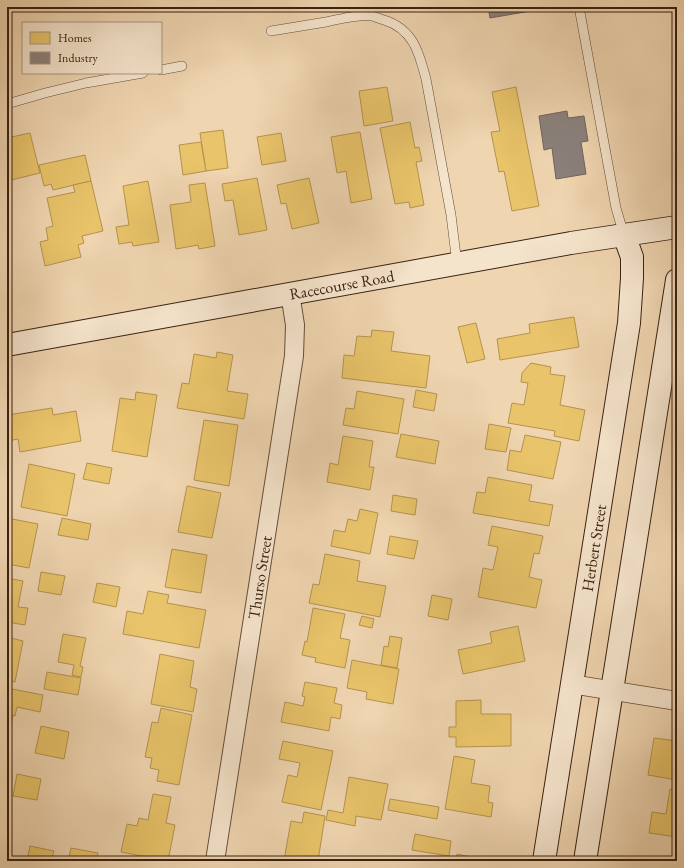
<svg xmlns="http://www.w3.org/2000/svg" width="684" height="868" font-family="'EB Garamond',serif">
	<rect width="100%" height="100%" fill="#efd5b0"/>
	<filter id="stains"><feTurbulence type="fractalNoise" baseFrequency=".005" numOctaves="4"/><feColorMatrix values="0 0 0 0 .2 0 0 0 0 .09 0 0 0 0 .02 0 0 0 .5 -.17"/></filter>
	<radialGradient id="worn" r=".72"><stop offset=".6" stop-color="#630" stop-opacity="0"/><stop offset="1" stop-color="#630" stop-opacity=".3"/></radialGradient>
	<g fill="#e9c46a" stroke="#b4934f">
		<polygon points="387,87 393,121 364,126 359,91"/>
		<polygon points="516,87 539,206 512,211 504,171 499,172 491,132 500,131 492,92"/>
		<polygon points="410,122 415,148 419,147 422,161 416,162 424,205 410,208 409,202 395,204 380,128"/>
		<polygon points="223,130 228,168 206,171 200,133"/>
		<polygon points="360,132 372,199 351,203 346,171 337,173 331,137"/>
		<polygon points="30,133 40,173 7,181 7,149 9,149 7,138"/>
		<polygon points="281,133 286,161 262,165 257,137"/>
		<polygon points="201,142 206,171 183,175 179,145"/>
		<polygon points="85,155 91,181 53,190 51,184 44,186 39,165"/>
		<polygon points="257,178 267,230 239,235 233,200 225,201 222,184"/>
		<polygon points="309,178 319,223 292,229 286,203 281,204 277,185"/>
		<polygon points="91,181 103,231 82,236 84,243 78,245 81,257 45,266 40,242 48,240 46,228 53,226 47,198 75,192 73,185"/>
		<polygon points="148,181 159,242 133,246 132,242 119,244 116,227 129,225 123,186"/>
		<polygon points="205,183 215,246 199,249 198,245 176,249 170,205 191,202 189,185"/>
		<polygon points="574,317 579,347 500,360 497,339 530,333 529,324"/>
		<polygon points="476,323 485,359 467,363 458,327"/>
		<polygon points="372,330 394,332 391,351 430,356 426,388 342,378 344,355 354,356 357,336 371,337"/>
		<polygon points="217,352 233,355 227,391 248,394 244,419 177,408 182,383 189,384 194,354 216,358"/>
		<polygon points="531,363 551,367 550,374 565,376 560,405 585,410 579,441 554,436 555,431 508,423 512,403 524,405 528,383 521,382 522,373"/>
		<polygon points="416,390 437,394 434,411 413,407"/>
		<polygon points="357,391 404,399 398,434 343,425 346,408 354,409"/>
		<polygon points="136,392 157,395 147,457 112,451 120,398 135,400"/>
		<polygon points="52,408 53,415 76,411 81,441 20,452 18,439 8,441 7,415"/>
		<polygon points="204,420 238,425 229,486 194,480"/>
		<polygon points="489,424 511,428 506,452 485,449"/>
		<polygon points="401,434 439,441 435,464 396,457"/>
		<polygon points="525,435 561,442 553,479 507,470 510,450 521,452"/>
		<polygon points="343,436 373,441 369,467 374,467 370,490 327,482 330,463 338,465"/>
		<polygon points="87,463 112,468 109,484 83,479"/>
		<polygon points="29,464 75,474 67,516 21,507"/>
		<polygon points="488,477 532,485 529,501 553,505 549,526 473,513 477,492 485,493"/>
		<polygon points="187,486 221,493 212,538 178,532"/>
		<polygon points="393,495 417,499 415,515 391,511"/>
		<polygon points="360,509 378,513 370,554 331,546 334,530 345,532 348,519 357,521"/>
		<polygon points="7,518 38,524 29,568 7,564"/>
		<polygon points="62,518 91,524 88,540 58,535"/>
		<polygon points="492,526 543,536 539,554 534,553 529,577 542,580 536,608 478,597 483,568 493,570 498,547 488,545"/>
		<polygon points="390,536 418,541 414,559 387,554"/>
		<polygon points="172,549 207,555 201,593 165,587"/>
		<polygon points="325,554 360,561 357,581 386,586 380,617 309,603 313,584 319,585"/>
		<polygon points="41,572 65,576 61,595 38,591"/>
		<polygon points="7,578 23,581 18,607 28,608 25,625 7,622"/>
		<polygon points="97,583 120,587 116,607 93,602"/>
		<polygon points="148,591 169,595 167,603 206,610 199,648 123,634 127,611 143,614"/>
		<polygon points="432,595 452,599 448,620 428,616"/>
		<polygon points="313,608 345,614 340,638 350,640 345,668 315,662 316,658 302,655 305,641 307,642"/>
		<polygon points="362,616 374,619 372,628 359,625"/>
		<polygon points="518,626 525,661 463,674 458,650 492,643 490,632"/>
		<polygon points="63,634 86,638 80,666 83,667 81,677 72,675 74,665 58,662"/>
		<polygon points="390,636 402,638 397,668 381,665 384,646 388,647"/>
		<polygon points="7,637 23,641 15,682 7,680"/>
		<polygon points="160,654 194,661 190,687 197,689 193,712 151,704"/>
		<polygon points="352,660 399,669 393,704 366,699 367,692 347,688"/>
		<polygon points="47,672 81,678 78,695 44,689"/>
		<polygon points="305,682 337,688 334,703 342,705 340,719 331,717 329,731 281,722 285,702 303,706 305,697 302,696"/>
		<polygon points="7,688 43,695 40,712 17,707 15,716 7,714"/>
		<polygon points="481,700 481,714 511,714 511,746 456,747 456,737 449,737 449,727 456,727 456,701"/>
		<polygon points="161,708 192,715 179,785 157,781 159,770 150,768 152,758 145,757 152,722 158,723"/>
		<polygon points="7,714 13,715 7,745"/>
		<polygon points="41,726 69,732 64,759 35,753"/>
		<polygon points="654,738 677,741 677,780 648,775"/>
		<polygon points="283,741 333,751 321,810 282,802 288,775 297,777 300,763 279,759"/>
		<polygon points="454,756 475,760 471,783 490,786 488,802 493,803 491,817 445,809"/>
		<polygon points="17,774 41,779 37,800 13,796"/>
		<polygon points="349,777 388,784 381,820 356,816 355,826 326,820 328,810 343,813"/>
		<polygon points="670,789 677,790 677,837 649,833 652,812 666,814"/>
		<polygon points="153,794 171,797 166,823 175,825 168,861 121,852 127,824 137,826 139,818 148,820"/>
		<polygon points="390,799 439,807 437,819 388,810"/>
		<polygon points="304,812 325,816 318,861 274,861 275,859 284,860 291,821 302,823"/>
		<polygon points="415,834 451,841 449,856 412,850"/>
		<polygon points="30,846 54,851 51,861 27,861"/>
		<polygon points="71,848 98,853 96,861 68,861"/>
		<polygon points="457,854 485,860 485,861 456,861"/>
	</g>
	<g fill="#8a817c" stroke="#72645c">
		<polygon points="488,7 548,7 548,8 490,18"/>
		<polygon points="567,111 568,118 584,116 588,141 581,142 586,174 556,179 552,148 544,150 539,116"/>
	</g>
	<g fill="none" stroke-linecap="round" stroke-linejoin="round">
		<defs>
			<g id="lane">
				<polyline points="579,7 616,208 624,235"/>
				<path d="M 271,31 C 289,28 308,25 326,22 C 341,19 357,14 372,16 C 376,17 380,19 384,20 C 413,29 419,52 426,79 L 451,215 L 457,264"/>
				<polyline points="161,70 182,66"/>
				<polyline points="7,104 45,93 86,83 143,73"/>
			</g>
			<g id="street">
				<polyline points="571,684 677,701"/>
				<path id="s1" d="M 215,861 L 294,356 L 295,325 L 290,293"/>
			</g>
			<g id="secondary">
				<path id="s2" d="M 7,345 L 571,243 L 677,227"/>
				<path id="s3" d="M 544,861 L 629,323 L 632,278 L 632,257 L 624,235"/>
				<polyline points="585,861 677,280"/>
			</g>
		</defs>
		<use href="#lane" stroke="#664e39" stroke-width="10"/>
		<use href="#street" stroke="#664e39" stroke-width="20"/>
		<use href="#secondary" stroke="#392111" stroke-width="24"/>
		<use href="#lane" stroke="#f5e4cc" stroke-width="9"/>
		<use href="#street" stroke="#f5e4cc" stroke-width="18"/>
		<use href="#secondary" stroke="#f5e4cc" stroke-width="22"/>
	</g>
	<g text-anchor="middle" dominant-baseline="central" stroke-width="4" stroke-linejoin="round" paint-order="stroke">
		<g font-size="16" fill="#392111" stroke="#f5e4cc">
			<text stroke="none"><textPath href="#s2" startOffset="340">Racecourse Road</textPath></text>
			<text stroke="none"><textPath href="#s3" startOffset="317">Herbert Street</textPath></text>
			<text stroke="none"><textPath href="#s1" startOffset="287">Thurso Street</textPath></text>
		</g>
	</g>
	<rect width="684" height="868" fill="none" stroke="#efd5b0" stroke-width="24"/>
	<rect x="8" y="8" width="668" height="852" fill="none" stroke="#392111" stroke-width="2"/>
	<rect x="12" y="12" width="660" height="844" fill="none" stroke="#392111"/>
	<rect x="22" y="22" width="140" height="52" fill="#f5e4cc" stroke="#aa9681"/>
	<rect x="30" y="32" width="20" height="12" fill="#e9c46a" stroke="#aa9681"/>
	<text x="58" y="42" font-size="12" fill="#392111">Homes</text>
	<rect x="30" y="52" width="20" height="12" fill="#8a817c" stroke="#aa9681"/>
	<text x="58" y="62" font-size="12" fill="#392111">Industry</text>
	<rect width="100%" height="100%" filter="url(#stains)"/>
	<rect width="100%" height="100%" fill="url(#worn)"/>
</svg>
